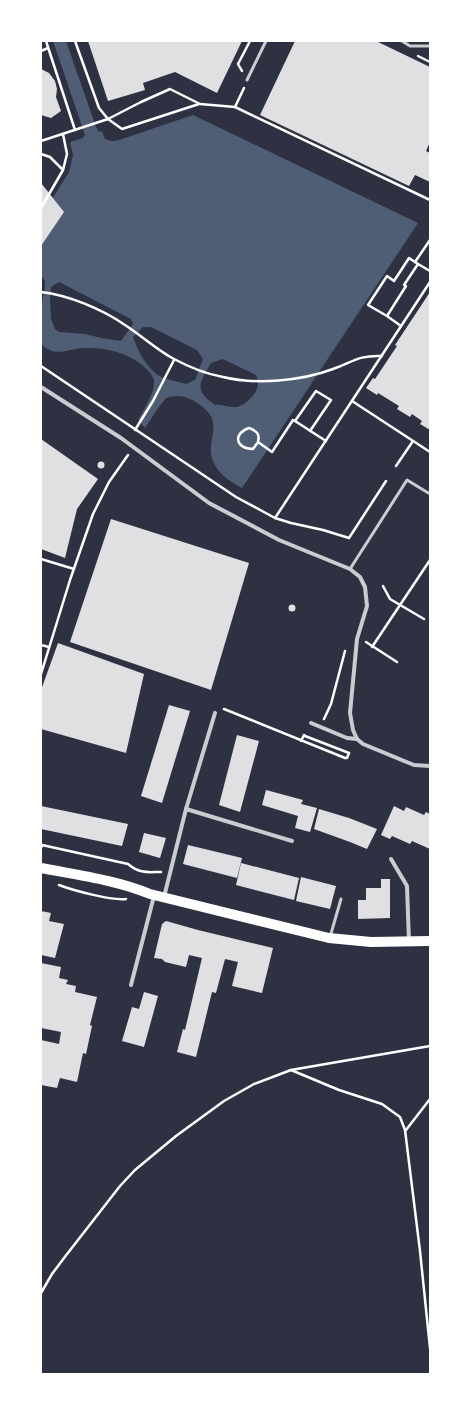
<svg xmlns="http://www.w3.org/2000/svg" width="471" height="1415" font-family="'Noto Sans',sans-serif">
	<rect width="100%" height="100%" fill="#2d3142"/>
	<path fill="#4f5d75" fill-rule="evenodd" d="M 53,41 L 66,41 L 96,127 L 99,132 L 102,131 L 105,139 C 111,142 116,141 122,139 L 193,115 L 418,223 L 242,488 C 230,481 216,473 212,458 C 208,446 215,434 213,422 C 212,410 190,396 178,396 C 174,396 170,397 166,398 L 158,408 L 145,428 L 138,420 C 143,411 155,393 154,381 C 153,375 146,368 141,364 C 126,352 104,347 84,348 C 66,349 56,358 41,344 L 41,307 L 45,287 L 45,281 L 41,275 L 41,217 L 69,172 L 73,155 L 70,142 L 83,138 L 85,135 ZM 59,282 L 131,319 L 133,324 L 121,341 L 101,338 L 85,334 L 59,332 L 55,329 L 51,319 L 50,297 L 51,287 ZM 143,327 L 151,327 L 197,350 L 203,359 L 195,380 L 186,384 C 177,381 165,380 158,375 C 147,368 137,349 133,337 ZM 223,359 L 256,375 C 257,377 258,381 258,384 C 258,393 246,405 237,407 C 229,408 222,404 215,405 C 193,390 200,382 211,363 Z"/>
	<g fill="#e0e0e3">
		<polygon points="88,41 242,41 217,93 175,72 143,83 145,90 108,101"/>
		<polygon points="295,41 376,41 430,67 430,142 426,151 430,153 430,182 415,175 409,186 260,115"/>
		<polygon points="41,69 49,73 55,81 57,89 56,97 61,111 51,118 41,115"/>
		<polygon points="41,183 64,212 41,246"/>
		<polygon points="430,292 430,430 420,424 422,421 412,414 410,417 397,409 399,406 378,393 377,395 366,388 373,378 375,379 397,346 395,345"/>
		<polygon points="41,439 98,479 77,509 65,558 41,549"/>
		<circle cx="101" cy="465" r="3.5"/>
		<polygon points="111,519 249,563 211,690 70,642"/>
		<circle cx="292" cy="608" r="3.5"/>
		<polygon points="58,643 144,674 126,753 41,729 41,690"/>
		<polygon points="169,705 190,711 162,803 141,796"/>
		<polygon points="237,735 259,741 240,812 219,805"/>
		<polygon points="266,790 303,800 301,804 317,808 310,832 295,828 298,816 262,805"/>
		<polygon points="41,806 128,824 122,846 41,829"/>
		<polygon points="394,806 404,811 406,807 424,815 426,812 430,814 430,849 412,841 410,844 392,836 390,839 381,835"/>
		<polygon points="319,809 349,818 377,829 367,849 350,842 314,829"/>
		<polygon points="144,833 166,838 160,858 139,852"/>
		<polygon points="188,845 242,858 237,878 183,864"/>
		<polygon points="241,863 299,878 294,900 236,885"/>
		<polygon points="301,877 336,886 330,909 296,901"/>
		<polygon points="381,879 390,879 390,918 358,919 358,900 366,900 366,888 381,888"/>
		<polygon points="41,911 51,913 49,921 64,924 55,958 41,955"/>
		<polygon points="166,921 198,930 273,948 262,993 232,986 238,962 225,959 216,993 212,992 196,1057 177,1052 183,1029 185,1030 202,958 189,955 186,967 165,962 162,959 154,958 162,924"/>
		<polygon points="41,963 61,967 59,978 68,980 66,984 76,986 75,992 97,997 90,1025 92,1026 86,1054 83,1053 77,1082 60,1078 57,1088 41,1085 41,1040 59,1044 61,1032 41,1028"/>
		<polygon points="144,992 158,996 144,1047 122,1041 132,1007 139,1009"/>
	</g>
	<g fill="none" stroke-linecap="round" stroke-linejoin="round">
		<g stroke="#fff" stroke-width="2.5">
			<polyline points="46,41 75,130"/>
			<polyline points="75,41 99,108 108,119 122,129 199,104"/>
			<polyline points="41,51 48,48"/>
			<polyline points="418,56 430,62"/>
			<polyline points="242,71 238,64 250,41"/>
			<polyline points="235,107 244,88"/>
			<polyline points="41,141 108,119 141,102 170,89 200,104 235,107 430,200"/>
			<polyline points="41,154 50,157 63,170"/>
			<polyline points="41,208 63,170 67,154 63,134"/>
			<polyline points="415,262 430,240"/>
			<polyline points="418,264 430,271"/>
			<path d="M 41,292 C 68,295 102,309 125,325 C 142,336 157,350 174,359 C 189,367 206,374 223,377 C 256,385 301,381 333,369 C 353,362 358,355 382,356"/>
			<polyline points="387,316 368,305 387,276 394,281 409,258 418,264 404,285 406,286 387,316 401,326"/>
			<polyline points="41,366 236,497 275,518 291,523 323,530 349,538 386,481"/>
			<polyline points="352,401 430,452"/>
			<polyline points="295,421 326,441"/>
			<polyline points="135,430 153,401 174,360"/>
			<path d="M 258,442 C 260,434 257,431 249,428 C 233,433 235,449 253,449 L 258,442 L 272,452 L 293,420 L 295,421 L 316,391 L 331,400 L 310,431"/>
			<polyline points="396,466 413,441"/>
			<polyline points="275,518 430,282"/>
			<polyline points="41,559 74,569"/>
			<polyline points="383,586 390,599 424,619"/>
			<polyline points="366,642 397,662"/>
			<polyline points="41,645 49,647"/>
			<polyline points="372,647 430,560"/>
			<polyline points="41,674 70,580 93,514 109,482 128,455"/>
			<polyline points="224,709 345,758 347,758 349,753 305,736 304,735 301,741"/>
			<polyline points="324,719 331,704 345,651"/>
			<path d="M 41,848 L 42,845 L 128,864 C 140,874 147,872 161,872"/>
			<path d="M 59,885 C 72,890 112,901 126,899"/>
			<polyline points="291,1070 339,1090 382,1104 400,1117 405,1130 420,1251 430,1348"/>
			<polyline points="406,1130 430,1099"/>
			<polyline points="41,1293 52,1274 64,1258 120,1186 135,1170 176,1136 224,1101 254,1084 291,1070 430,1046"/>
		</g>
		<g stroke="#caccd0" stroke-width="3">
			<polyline points="402,41 410,46 430,46"/>
			<polyline points="247,80 266,41"/>
			<polyline points="350,569 407,480 430,494"/>
			<polyline points="330,937 341,899"/>
		</g>
		<g stroke="#caccd0" stroke-width="4">
			<polyline points="41,387 121,438 209,503 279,540 350,569 360,577 365,587 367,606 357,639 350,713 353,730 357,739 363,744 414,765 430,766"/>
			<polyline points="311,723 347,738 357,739"/>
			<polyline points="186,809 292,841"/>
			<polyline points="391,859 407,886 409,942"/>
			<polyline points="164,897 186,809 215,713"/>
			<polyline points="131,985 154,896"/>
		</g>
		<path stroke="#fff" stroke-width="10" d="M 41,868 C 77,875 116,880 150,894 L 329,938 L 371,942 L 430,941"/>
	</g>
	<rect width="471" height="1415" fill="none" stroke="#ffffff" stroke-width="84"/>
</svg>
